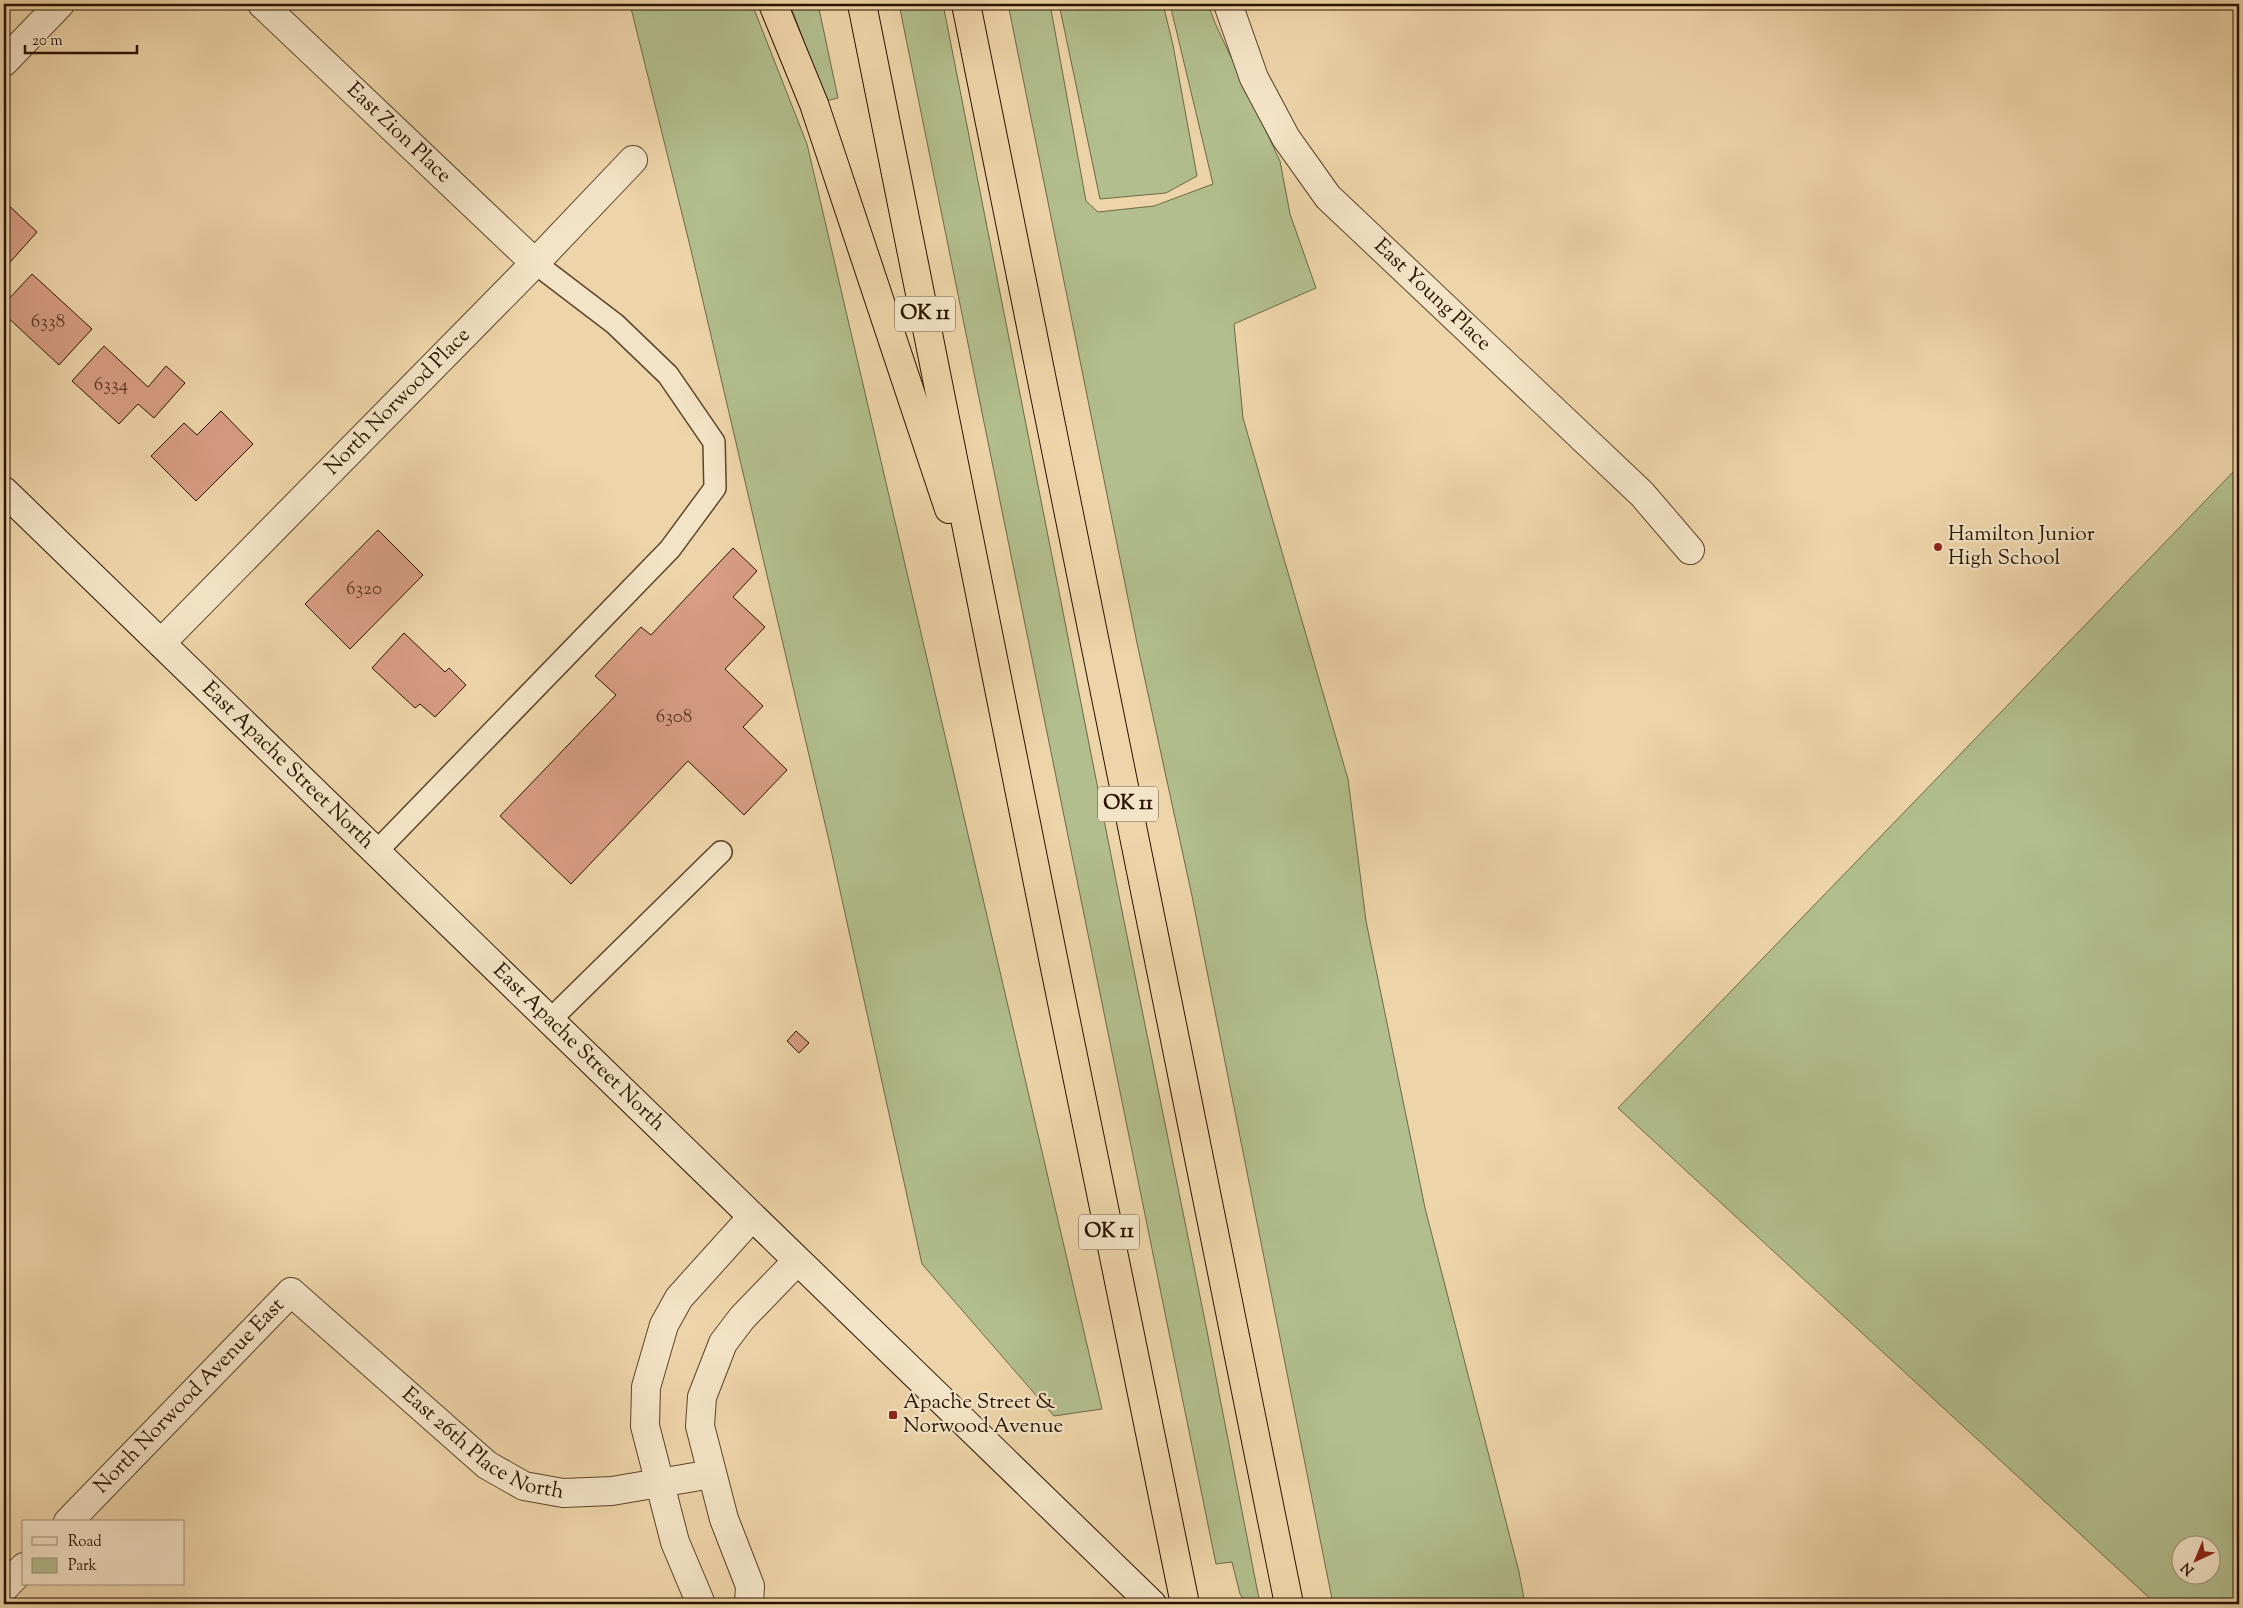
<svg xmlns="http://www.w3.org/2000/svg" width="2243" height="1608" font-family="'Sorts Mill Goudy',serif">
	<rect width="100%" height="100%" fill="#eed5a9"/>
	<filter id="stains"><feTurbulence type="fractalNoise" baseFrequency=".004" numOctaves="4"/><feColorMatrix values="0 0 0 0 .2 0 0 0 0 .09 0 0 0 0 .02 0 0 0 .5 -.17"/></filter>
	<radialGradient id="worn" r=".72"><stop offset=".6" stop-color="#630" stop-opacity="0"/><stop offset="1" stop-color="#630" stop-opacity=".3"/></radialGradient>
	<g fill="#b2be8d" stroke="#6e6846" fill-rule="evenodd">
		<polygon points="630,4 752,4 807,144 1102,1409 1054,1416 922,1264 830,845 691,250"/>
		<polygon points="790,4 818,4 838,98 826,101"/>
		<polygon points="899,4 943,4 1124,921 1206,1326 1260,1604 1247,1604 1240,1594 1232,1562 1216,1564"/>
		<polygon points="1008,4 1050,4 1086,201 1098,212 1154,206 1213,184 1170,4 1208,4 1215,23 1280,161 1290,214 1316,288 1234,324 1243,418 1348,779 1366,921 1425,1208 1519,1572 1525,1604 1333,1604 1192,896 1137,643"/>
		<polygon points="1059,4 1163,4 1173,45 1197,176 1166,193 1100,199"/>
		<path d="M 2239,466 L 2239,1604 L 2156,1604 L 1618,1108 ZM 2180,1546 L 2210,1546 L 2210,1576 L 2180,1576 Z"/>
	</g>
	<g fill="#d89d84" stroke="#2a1300">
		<polygon points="4,201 37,232 4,269"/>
		<polygon points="32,274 92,329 59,365 4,314 4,304"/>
		<polygon points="104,346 148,387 166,366 185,383 154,418 138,404 119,424 72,381"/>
		<polygon points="221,411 253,444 196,501 151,456 184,423 197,435"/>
		<polygon points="378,530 423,575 350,649 305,604"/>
		<polygon points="733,548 757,571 733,597 765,627 725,669 763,706 743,727 787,770 744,815 688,761 571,884 500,816 616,695 595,676 641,627 651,635"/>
		<polygon points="404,633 445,672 449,668 466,685 435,717 420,704 415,708 372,668"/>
		<polygon points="796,1031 809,1043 799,1053 787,1041"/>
	</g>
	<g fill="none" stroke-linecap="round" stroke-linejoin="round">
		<defs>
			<g id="service">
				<polyline points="376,852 670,549 715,488 714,442 668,375 615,324 535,263"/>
				<polyline points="550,1020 721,852"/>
			</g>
			<g id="minor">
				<path id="s1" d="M 262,4 L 535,263"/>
				<path id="s2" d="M 1228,4 L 1254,78 L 1286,138 L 1328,197 L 1642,494 L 1690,550"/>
				<polyline points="4,62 60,4"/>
				<path id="s3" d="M 161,643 L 535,263 L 633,160"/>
				<path id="s4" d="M 68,1522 L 291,1292 L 487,1465 L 524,1486 L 563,1493 L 612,1491 L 712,1474"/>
				<polyline points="4,1588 24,1567"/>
				<polyline points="701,1604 675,1542 645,1426 646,1387 664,1325 679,1298 752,1217"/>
				<polyline points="749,1604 750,1586 724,1519 700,1426 702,1397 723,1343 742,1318 797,1261"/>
			</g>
			<g id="secondary">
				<path id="s5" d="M 4,491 L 1152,1604"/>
			</g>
			<g id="motorway">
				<polyline points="773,4 814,104 949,509"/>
				<polyline points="862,4 1054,963 1185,1604"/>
				<polyline points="966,4 1289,1604"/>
			</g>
		</defs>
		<use href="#service" stroke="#5b442a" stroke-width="24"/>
		<use href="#minor" stroke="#5b442a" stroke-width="30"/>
		<use href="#secondary" stroke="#2a1300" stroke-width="30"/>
		<use href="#motorway" stroke="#2a1300" stroke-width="30"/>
		<use href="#service" stroke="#f4e4c7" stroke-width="21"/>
		<use href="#minor" stroke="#f4e4c7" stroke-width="28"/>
		<use href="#secondary" stroke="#f4e4c7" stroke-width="28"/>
		<use href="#motorway" stroke="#eed5a9" stroke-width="28"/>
	</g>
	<g fill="#8f2418" stroke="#f4e4c7" stroke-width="2">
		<circle cx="1938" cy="547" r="5"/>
		<rect x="888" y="1410" width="10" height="10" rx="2.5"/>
	</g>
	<g text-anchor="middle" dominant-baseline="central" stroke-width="4.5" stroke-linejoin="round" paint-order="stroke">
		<g font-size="19" fill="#563621">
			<text x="48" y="322">6338</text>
			<text x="111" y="385">6334</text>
			<text x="364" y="589">6320</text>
			<text x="674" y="717">6308</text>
		</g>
		<g fill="#f4e4c7" stroke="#67523c" stroke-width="1">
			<rect x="895" y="296.5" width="60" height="35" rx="4"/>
			<rect x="1098" y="786.5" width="60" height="35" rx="4"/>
			<rect x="1079" y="1214.5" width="60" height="35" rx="4"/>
		</g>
		<g font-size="20" font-weight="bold" fill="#2a1300">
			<text x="925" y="314">OK 11</text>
			<text x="1128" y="804">OK 11</text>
			<text x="1109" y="1232">OK 11</text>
		</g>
		<g font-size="21" fill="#2a1300" stroke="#f4e4c7">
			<text stroke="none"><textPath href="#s1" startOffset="188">East Zion Place</textPath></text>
			<text stroke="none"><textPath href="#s2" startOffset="362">East Young Place</textPath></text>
			<text stroke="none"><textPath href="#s3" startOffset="338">North Norwood Place</textPath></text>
			<text stroke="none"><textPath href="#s5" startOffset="395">East Apache Street North</textPath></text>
			<text stroke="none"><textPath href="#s5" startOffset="800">East Apache Street North</textPath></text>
			<text stroke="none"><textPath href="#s4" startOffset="175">North Norwood Avenue East</textPath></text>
			<text stroke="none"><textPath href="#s4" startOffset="568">East 26th Place North</textPath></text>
		</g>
		<g font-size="21" fill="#2a1300" stroke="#f4e4c7" text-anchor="start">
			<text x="1948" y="535">Hamilton Junior<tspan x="1948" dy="24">High School</tspan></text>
			<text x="903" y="1403">Apache Street &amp;<tspan x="903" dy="24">Norwood Avenue</tspan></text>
		</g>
	</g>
	<rect width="2243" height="1608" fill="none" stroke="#eed5a9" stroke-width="20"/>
	<rect x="5" y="5" width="2233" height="1598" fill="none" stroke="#2a1300" stroke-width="2.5"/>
	<rect x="10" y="10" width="2223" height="1588" fill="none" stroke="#2a1300"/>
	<rect x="22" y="1520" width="162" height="65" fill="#f4e4c7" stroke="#a39077"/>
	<rect x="32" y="1537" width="25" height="8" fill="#f4e4c7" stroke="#a39077"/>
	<text x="68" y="1546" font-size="15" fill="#2a1300">Road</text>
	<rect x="32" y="1558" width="25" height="15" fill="#b2be8d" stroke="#a39077"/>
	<text x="68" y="1570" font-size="15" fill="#2a1300">Park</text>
	<g transform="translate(2196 1560) rotate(224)"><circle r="24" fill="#f4e4c7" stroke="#a39077"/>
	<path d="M0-4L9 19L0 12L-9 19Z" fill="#8f2418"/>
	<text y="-8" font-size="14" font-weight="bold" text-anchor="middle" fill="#2a1300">N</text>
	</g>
	<path d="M25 45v8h112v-8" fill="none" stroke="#2a1300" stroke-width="2.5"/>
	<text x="32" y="45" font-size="15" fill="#2a1300" stroke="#f4e4c7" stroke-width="4" paint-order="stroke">20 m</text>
	<rect width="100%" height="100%" filter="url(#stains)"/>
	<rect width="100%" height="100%" fill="url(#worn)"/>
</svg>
